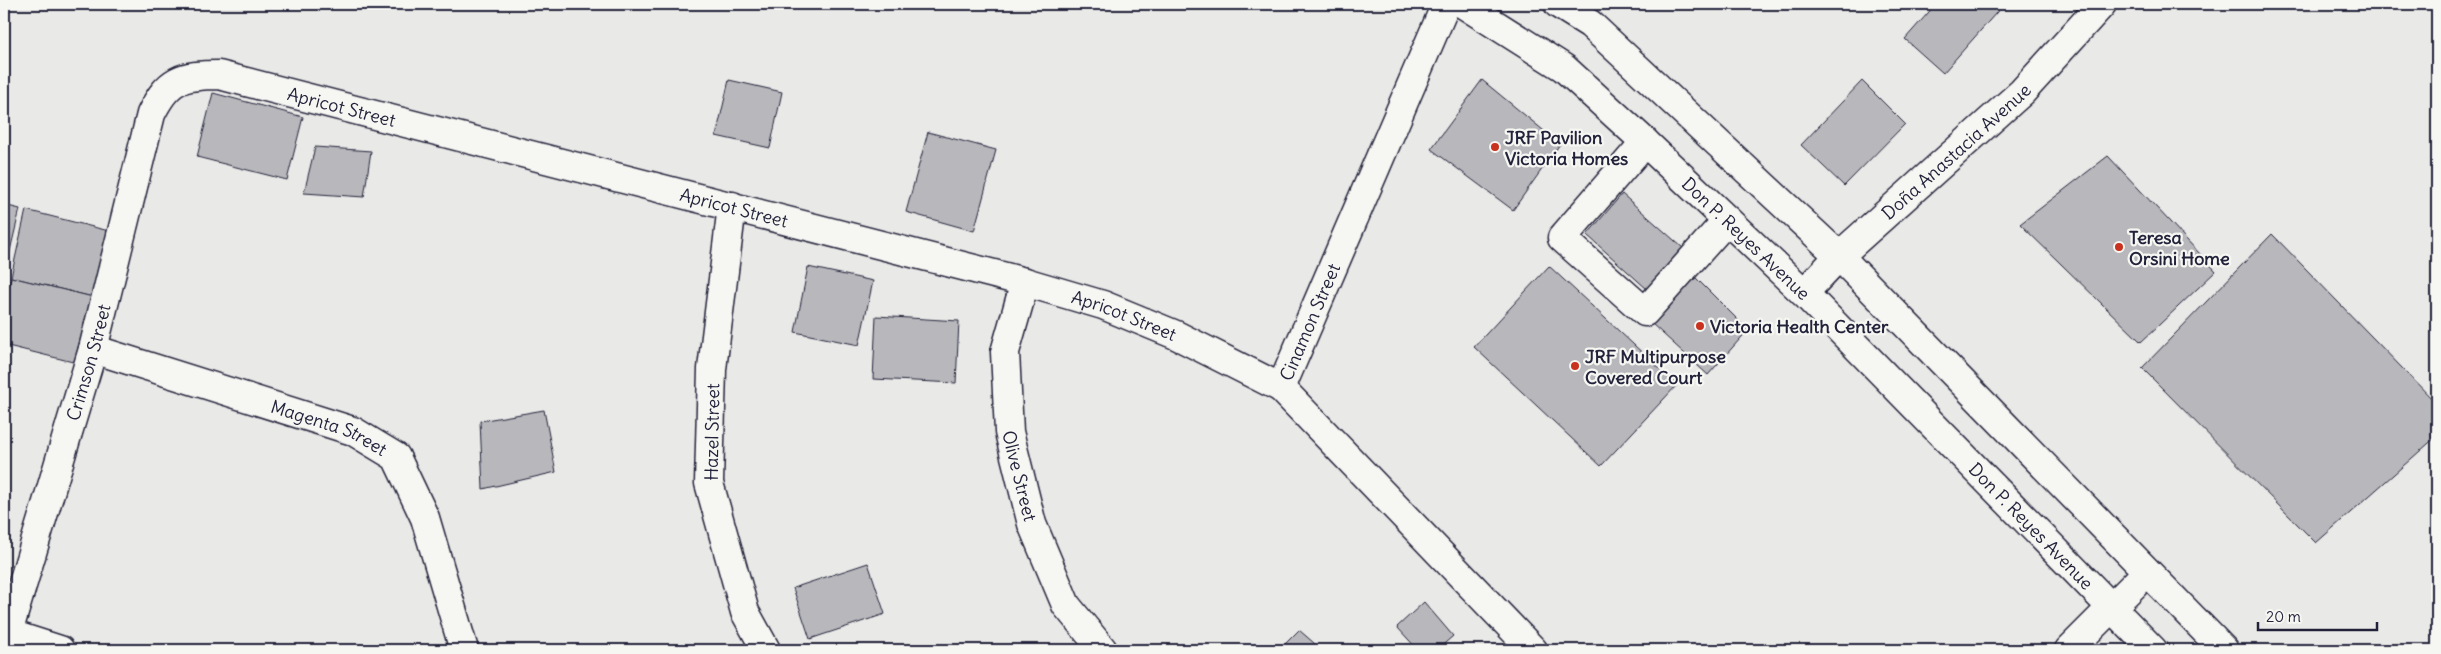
<svg xmlns="http://www.w3.org/2000/svg" width="2441" height="654" font-family="Delius,sans-serif">
	<rect width="100%" height="100%" fill="#e9e9e7"/>
	<filter id="ink" filterUnits="userSpaceOnUse"><feTurbulence type="fractalNoise" baseFrequency=".02" numOctaves="2"/><feDisplacementMap in="SourceGraphic" scale="10" xChannelSelector="R" yChannelSelector="G"/><feConvolveMatrix kernelMatrix="1 2 1 2 8 2 1 2 1" color-interpolation-filters="sRGB"/></filter>
	<g filter="url(#ink)">
		<g fill="#b8b8bc" stroke="#22223b">
			<polygon points="1936,4 2004,4 1943,73 1905,39"/>
			<polygon points="729,80 782,92 770,148 716,136"/>
			<polygon points="1482,80 1560,144 1513,210 1431,149"/>
			<polygon points="1862,81 1905,124 1844,186 1801,145"/>
			<polygon points="213,93 303,117 287,180 197,157"/>
			<polygon points="928,132 996,150 974,231 906,212"/>
			<polygon points="315,147 371,151 364,197 304,193"/>
			<polygon points="2108,156 2216,271 2141,342 2020,224"/>
			<polygon points="1622,194 1683,248 1647,289 1587,235"/>
			<polygon points="4,205 20,209 4,276"/>
			<polygon points="26,210 109,231 93,297 11,277"/>
			<polygon points="2272,234 2437,404 2437,436 2316,543 2142,368"/>
			<polygon points="1549,266 1677,385 1601,466 1474,347"/>
			<polygon points="808,267 873,281 859,345 795,332"/>
			<polygon points="11,277 93,297 77,363 4,345 4,305"/>
			<polygon points="1695,277 1748,330 1708,375 1651,323"/>
			<polygon points="876,316 959,321 956,383 873,379"/>
			<polygon points="544,410 556,472 483,489 480,421"/>
			<polygon points="868,563 885,614 810,639 793,588"/>
			<polygon points="1424,602 1453,636 1437,650 1418,650 1397,627"/>
			<polygon points="1299,630 1322,650 1279,650"/>
		</g>
		<g fill="none" stroke-linecap="round" stroke-linejoin="round">
			<defs>
				<g id="minor">
					<path id="s1" d="M 1463,4 L 1564,68 L 1645,142 L 1804,293 L 2153,650"/>
					<polyline points="1558,4 1590,24 1839,256 2224,650"/>
					<polyline points="1645,142 1562,238 1645,312 1727,220"/>
					<polyline points="732,206 712,369 709,483 745,612 766,650"/>
					<path id="s2" d="M 1025,282 L 1005,352 L 1009,432 L 1032,524 L 1066,605 L 1103,650"/>
					<path id="s3" d="M 1804,293 L 1839,256 L 2022,92 L 2102,4"/>
					<path id="s4" d="M 93,349 L 353,431 L 396,457 L 425,518 L 464,650"/>
					<path id="s5" d="M 1281,388 L 1446,4"/>
					<polyline points="7,633 60,650"/>
					<path id="s6" d="M 4,646 L 93,349 L 151,114 C 168,79 181,75 219,75 L 1025,282 L 1103,305 L 1176,335 L 1281,388 L 1533,650"/>
					<polyline points="2069,650 2147,572"/>
				</g>
			</defs>
			<use href="#minor" stroke="#22223b" stroke-width="31"/>
			<use href="#minor" stroke="#f6f6f2" stroke-width="28"/>
		</g>
	</g>
	<g fill="#c8321e" stroke="#f6f6f2" stroke-width="2">
		<circle cx="1495" cy="147" r="5"/>
		<circle cx="2119" cy="247" r="5"/>
		<circle cx="1700" cy="326" r="5"/>
		<circle cx="1575" cy="366" r="5"/>
	</g>
	<g text-anchor="middle" dominant-baseline="central" stroke-width="4.5" stroke-linejoin="round" paint-order="stroke">
		<g font-size="18" fill="#22223b" stroke="#f6f6f2">
			<text stroke="none"><textPath href="#s6" startOffset="764">Apricot Street</textPath></text>
			<text stroke="none"><textPath href="#s3" startOffset="208">Doña Anastacia Avenue</textPath></text>
			<text stroke="none"><textPath href="#s6" startOffset="1169">Apricot Street</textPath></text>
			<text stroke="none"><textPath href="#s1" startOffset="369">Don P. Reyes Avenue</textPath></text>
			<text stroke="none"><textPath href="#s6" startOffset="1574">Apricot Street</textPath></text>
			<text stroke="none"><textPath href="#s5" startOffset="72">Cinamon Street</textPath></text>
			<text stroke="none"><textPath href="#s6" startOffset="296">Crimson Street</textPath></text>
			<text stroke="none"><textPath href="#s4" startOffset="249">Magenta Street</textPath></text>
			<text transform="translate(712 432) rotate(-89)">Hazel Street</text>
			<text stroke="none"><textPath href="#s2" startOffset="198">Olive Street</textPath></text>
			<text stroke="none"><textPath href="#s1" startOffset="774">Don P. Reyes Avenue</textPath></text>
		</g>
		<g font-size="18" font-weight="bold" fill="#22223b" stroke="#f6f6f2" text-anchor="start">
			<text x="1505" y="137">JRF Pavilion<tspan x="1505" dy="21">Victoria Homes</tspan></text>
			<text x="2129" y="237">Teresa<tspan x="2129" dy="21">Orsini Home</tspan></text>
			<text x="1710" y="326">Victoria Health Center</text>
			<text x="1585" y="356">JRF Multipurpose<tspan x="1585" dy="21">Covered Court</tspan></text>
		</g>
	</g>
	<rect width="2441" height="654" fill="none" stroke="#f6f6f2" stroke-width="20"/>
	<rect x="10" y="10" width="2421" height="634" fill="none" stroke="#22223b" stroke-width="2" filter="url(#ink)"/>
	<path d="M2258 622v8h119v-8" fill="none" stroke="#22223b" stroke-width="2.5"/>
	<text x="2266" y="622" font-size="15" fill="#22223b" stroke="#f6f6f2" stroke-width="4" paint-order="stroke">20 m</text>
</svg>
